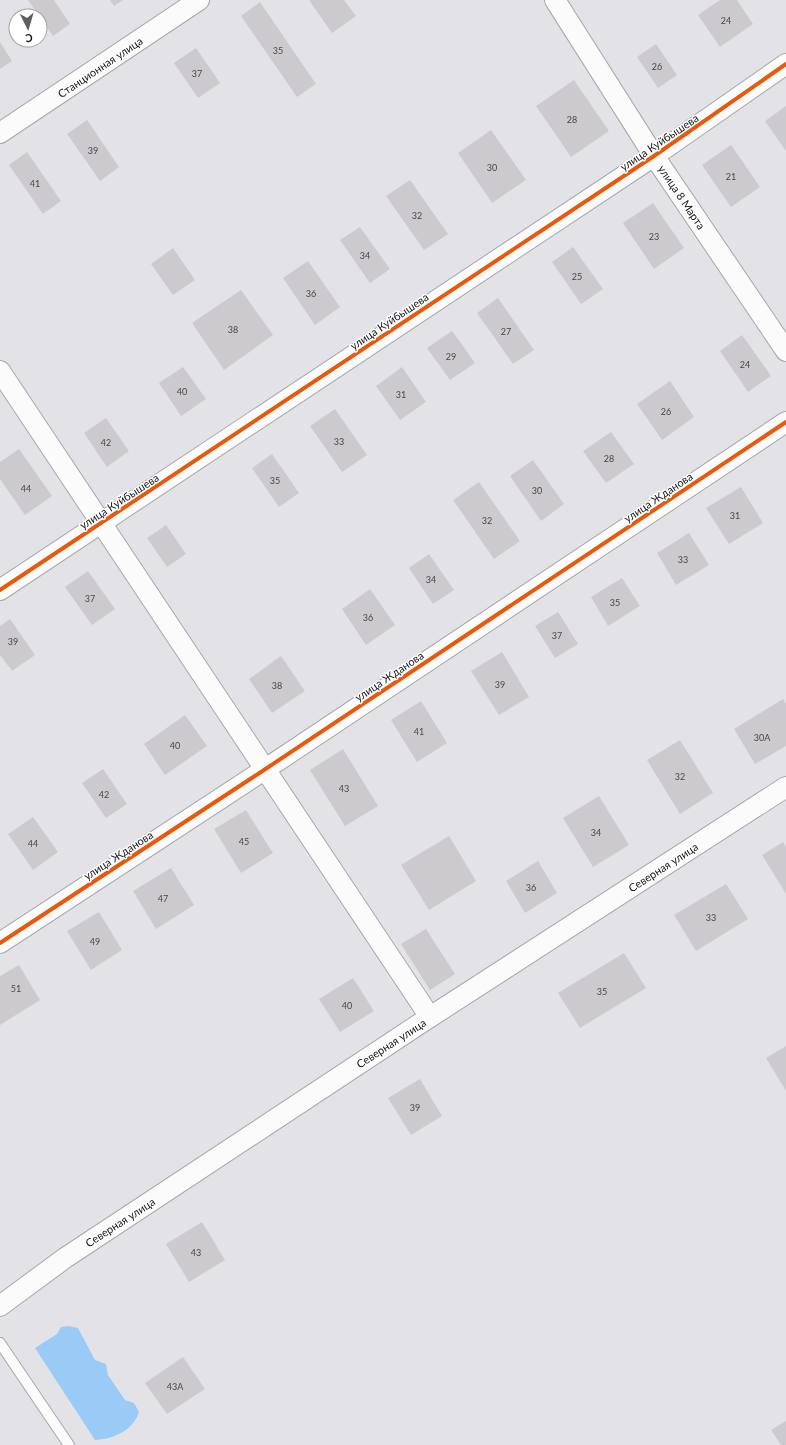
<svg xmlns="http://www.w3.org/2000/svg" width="786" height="1445" font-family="Lato,sans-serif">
	<rect width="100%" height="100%" fill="#e3e3e7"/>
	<path fill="#9acbf6" d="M 68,1326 L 78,1328 L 95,1360 L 106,1364 L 108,1375 L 125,1400 L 134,1403 L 139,1412 C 133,1431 113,1439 95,1440 L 35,1348 L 57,1334 L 61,1327 Z"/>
	<g fill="#cdcacd">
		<polygon points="28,0 54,0 70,24 53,36"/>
		<polygon points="110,0 123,0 114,6"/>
		<polygon points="309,0 344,0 356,16 332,33"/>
		<polygon points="720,0 737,0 753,24 720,47 698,15"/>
		<polygon points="260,2 316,84 297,97 241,16"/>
		<polygon points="0,42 12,61 0,69"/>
		<polygon points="656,44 677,75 658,88 637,57"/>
		<polygon points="196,48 220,83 198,98 174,63"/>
		<polygon points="574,80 609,131 571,157 536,106"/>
		<polygon points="786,106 786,151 765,121"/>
		<polygon points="87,120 119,167 100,181 67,134"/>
		<polygon points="491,130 526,180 492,203 458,153"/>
		<polygon points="731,145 760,187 731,207 702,165"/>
		<polygon points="27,152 61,201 43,214 9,165"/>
		<polygon points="410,180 448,234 424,250 386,196"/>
		<polygon points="653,203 684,248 654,269 623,223"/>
		<polygon points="360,227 390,269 370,283 340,240"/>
		<polygon points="573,247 603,289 581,304 552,262"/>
		<polygon points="173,248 195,280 173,295 151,264"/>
		<polygon points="308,261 340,307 315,325 283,278"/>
		<polygon points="241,290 273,335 224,370 192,323"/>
		<polygon points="498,298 534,350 513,364 477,313"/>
		<polygon points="452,331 475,363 450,380 427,348"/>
		<polygon points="742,335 771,376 748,392 720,351"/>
		<polygon points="183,367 206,399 181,416 159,383"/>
		<polygon points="402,367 426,402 400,420 376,386"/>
		<polygon points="670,381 694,417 662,440 637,404"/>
		<polygon points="335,409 367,455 342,472 310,426"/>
		<polygon points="106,418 129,451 107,467 84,433"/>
		<polygon points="611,432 634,464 606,483 583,451"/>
		<polygon points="19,449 52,496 25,515 0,479 0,462"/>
		<polygon points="272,454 299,493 279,507 252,468"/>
		<polygon points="533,460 564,504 541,521 510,476"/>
		<polygon points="479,482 520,541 494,559 453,500"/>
		<polygon points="741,487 763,523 729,544 706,508"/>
		<polygon points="166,525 186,554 167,567 147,538"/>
		<polygon points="689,533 709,565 676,585 657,553"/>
		<polygon points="429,554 454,590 433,604 409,568"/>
		<polygon points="88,571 115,609 92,625 65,587"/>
		<polygon points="622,578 640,606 608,626 591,597"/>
		<polygon points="370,589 395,625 366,645 342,609"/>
		<polygon points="558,612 578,644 555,658 535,626"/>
		<polygon points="10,619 35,655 12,671 0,655 0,626"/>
		<polygon points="502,652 529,697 499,715 471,671"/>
		<polygon points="281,656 305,691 272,713 249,679"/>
		<polygon points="783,699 786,704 786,746 755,764 734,729"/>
		<polygon points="421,701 447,743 417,762 391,720"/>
		<polygon points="185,715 207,746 165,775 144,744"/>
		<polygon points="680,740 713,793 680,814 647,760"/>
		<polygon points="343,749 378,806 345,826 310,770"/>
		<polygon points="103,769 127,804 106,818 82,783"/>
		<polygon points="599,796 629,845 593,867 563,818"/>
		<polygon points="246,810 273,853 241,873 214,829"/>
		<polygon points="33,817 58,852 33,870 8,834"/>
		<polygon points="449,836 476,881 429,910 401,865"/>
		<polygon points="783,842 786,847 786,894 762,855"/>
		<polygon points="538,861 557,893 525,913 506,881"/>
		<polygon points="171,868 194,905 156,929 133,891"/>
		<polygon points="726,884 748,919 696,951 674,915"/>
		<polygon points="99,912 122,950 91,970 67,931"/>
		<polygon points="426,929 455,974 430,990 401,944"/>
		<polygon points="624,953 646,988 580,1028 558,993"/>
		<polygon points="19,965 40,1000 0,1025 0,976"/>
		<polygon points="353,978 374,1011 340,1032 319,999"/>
		<polygon points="786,1046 786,1091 766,1058"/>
		<polygon points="420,1079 442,1116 411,1135 388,1098"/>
		<polygon points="202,1222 225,1260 189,1282 166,1244"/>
		<polygon points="183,1357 205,1389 167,1414 145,1383"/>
		<polygon points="786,1421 786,1445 781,1445 771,1430"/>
	</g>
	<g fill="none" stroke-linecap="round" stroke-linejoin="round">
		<defs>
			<polyline id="service" points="0,1343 69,1445"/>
			<g id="minor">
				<polyline points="555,0 654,156 786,351"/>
				<polyline points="0,133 199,0"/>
				<polyline points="0,371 430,1017"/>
				<polyline points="0,590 654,156 786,64"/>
				<polyline points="0,943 264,770 786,422"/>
				<polyline points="0,1306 65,1258 430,1017 786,787"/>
			</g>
		</defs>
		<use href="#service" stroke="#a8a8ab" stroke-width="12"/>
		<use href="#minor" stroke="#a8a8ab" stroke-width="22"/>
		<use href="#service" stroke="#fbfbfb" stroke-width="10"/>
		<use href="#minor" stroke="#fbfbfb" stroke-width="20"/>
		<defs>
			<g id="cycleway">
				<polyline points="0,590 654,156 786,64"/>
				<polyline points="0,943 264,770 786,422"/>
			</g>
		</defs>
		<use href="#cycleway" stroke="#fff" stroke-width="6"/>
		<use href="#cycleway" stroke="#e8590c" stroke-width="4"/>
	</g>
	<g text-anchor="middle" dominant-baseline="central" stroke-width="3" stroke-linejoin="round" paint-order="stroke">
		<g font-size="9" fill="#464548">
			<text x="726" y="20">24</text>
			<text x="278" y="50">35</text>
			<text x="657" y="66">26</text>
			<text x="197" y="73">37</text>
			<text x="572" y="119">28</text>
			<text x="93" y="150">39</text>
			<text x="492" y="167">30</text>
			<text x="731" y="176">21</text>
			<text x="35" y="183">41</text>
			<text x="417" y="215">32</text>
			<text x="654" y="236">23</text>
			<text x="365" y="255">34</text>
			<text x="577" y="276">25</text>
			<text x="311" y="293">36</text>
			<text x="233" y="329">38</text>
			<text x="506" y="331">27</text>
			<text x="451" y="356">29</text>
			<text x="745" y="364">24</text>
			<text x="182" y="391">40</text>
			<text x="401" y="394">31</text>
			<text x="666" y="411">26</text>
			<text x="339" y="441">33</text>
			<text x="106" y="442">42</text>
			<text x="609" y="458">28</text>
			<text x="275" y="480">35</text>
			<text x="26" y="488">44</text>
			<text x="537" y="490">30</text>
			<text x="735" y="515">31</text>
			<text x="487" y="520">32</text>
			<text x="683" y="559">33</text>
			<text x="431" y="579">34</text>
			<text x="90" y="598">37</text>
			<text x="615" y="602">35</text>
			<text x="368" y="617">36</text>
			<text x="557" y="635">37</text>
			<text x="13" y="641">39</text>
			<text x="500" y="684">39</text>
			<text x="277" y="685">38</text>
			<text x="419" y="731">41</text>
			<text x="762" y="737">30А</text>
			<text x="175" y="745">40</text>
			<text x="680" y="776">32</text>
			<text x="344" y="788">43</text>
			<text x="104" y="794">42</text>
			<text x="596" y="832">34</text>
			<text x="244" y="841">45</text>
			<text x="33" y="843">44</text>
			<text x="531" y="887">36</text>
			<text x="163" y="898">47</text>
			<text x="711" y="917">33</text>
			<text x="95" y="941">49</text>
			<text x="16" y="988">51</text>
			<text x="602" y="991">35</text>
			<text x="347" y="1005">40</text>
			<text x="415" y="1107">39</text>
			<text x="196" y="1252">43</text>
			<text x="175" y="1386">43А</text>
		</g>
		<g font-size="11" fill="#161619" stroke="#fff">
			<text transform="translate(100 67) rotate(-34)">Станционная улица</text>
			<text transform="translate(659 142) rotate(-34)">улица Куйбышева</text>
			<text transform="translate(682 197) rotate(56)">улица 8 Марта</text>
			<text transform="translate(389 321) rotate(-34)">улица Куйбышева</text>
			<text transform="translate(658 497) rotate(-34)">улица Жданова</text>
			<text transform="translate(119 501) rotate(-33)">улица Куйбышева</text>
			<text transform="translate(389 676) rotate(-34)">улица Жданова</text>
			<text transform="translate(118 855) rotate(-33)">улица Жданова</text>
			<text transform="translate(663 867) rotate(-33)">Северная улица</text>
			<text transform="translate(391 1043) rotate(-33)">Северная улица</text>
			<text transform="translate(120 1222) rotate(-33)">Северная улица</text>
		</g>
	</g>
	<g transform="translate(28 28) rotate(175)"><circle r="19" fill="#ffffff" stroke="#a2a2a3"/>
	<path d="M0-3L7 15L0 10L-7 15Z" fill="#5e5e61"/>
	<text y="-6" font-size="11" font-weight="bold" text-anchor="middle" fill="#161619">С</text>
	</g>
</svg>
